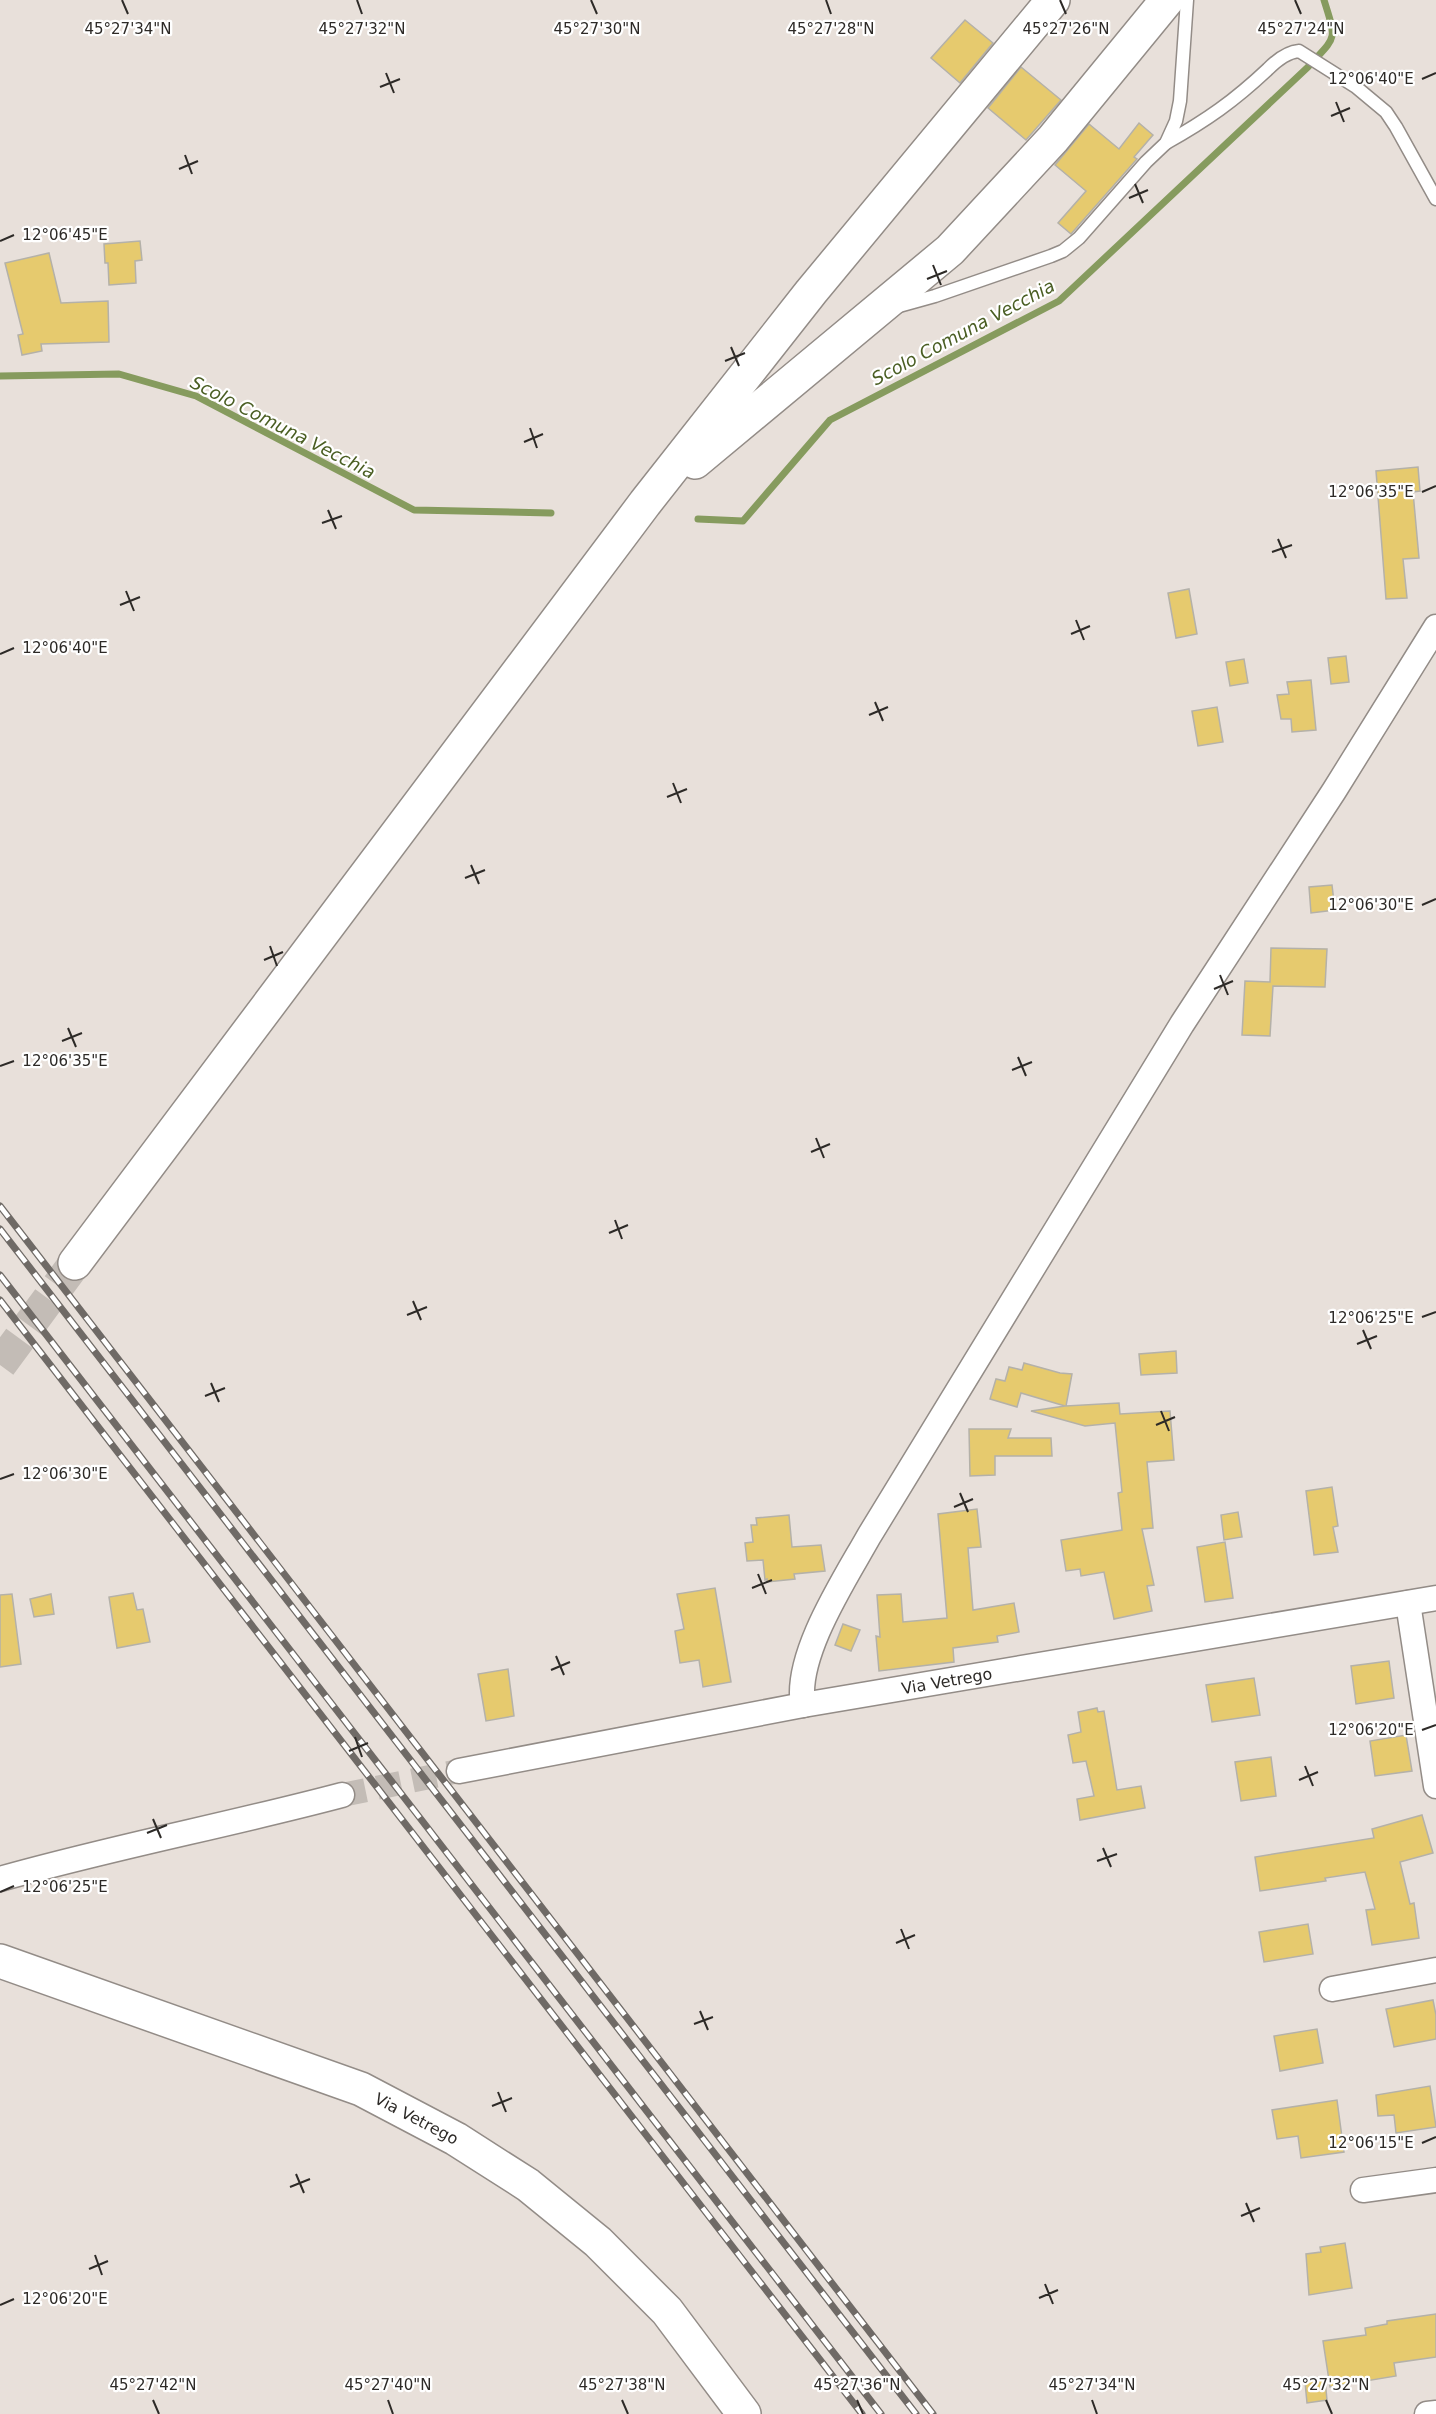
<svg xmlns="http://www.w3.org/2000/svg" width="1436" height="2414" font-family="'DejaVu Sans',sans-serif">
	<rect width="100%" height="100%" fill="#e8e0da"/>
	<g fill="none" stroke-linecap="round" stroke-linejoin="round">
		<g stroke="#869b5e" stroke-width="7">
			<polyline points="0,376 119,374 196,396 414,510 551,513"/>
			<path d="M 698,519 L 743,521 L 830,420 L 1059,301 L 1308,67 C 1337,35 1337,42 1324,0"/>
		</g>
	</g>
	<g fill="#e6ca6e" stroke="#b4b1a9" stroke-width="1.5">
		<polygon points="965,20 993,43 960,83 931,58"/>
		<polygon points="1021,67 1061,100 1026,140 988,108"/>
		<polygon points="1139,123 1153,135 1134,157 1137,159 1071,234 1058,223 1086,191 1055,165 1089,124 1119,149"/>
		<polygon points="140,241 142,260 135,261 136,283 109,285 108,263 105,263 104,244"/>
		<polygon points="49,253 61,303 108,301 109,342 41,344 42,351 22,355 18,335 23,334 5,263"/>
		<polygon points="1418,467 1420,491 1413,492 1419,558 1403,559 1407,598 1386,599 1376,471"/>
		<polygon points="1189,589 1197,634 1176,638 1168,593"/>
		<polygon points="1346,656 1349,682 1331,684 1328,658"/>
		<polygon points="1244,659 1248,683 1230,686 1226,662"/>
		<polygon points="1311,680 1316,730 1292,732 1291,719 1281,719 1277,695 1289,694 1287,682"/>
		<polygon points="1217,707 1223,742 1198,746 1192,711"/>
		<polygon points="1332,885 1335,910 1311,913 1309,887"/>
		<polygon points="1271,948 1327,949 1325,987 1273,986 1270,1036 1242,1035 1245,981 1270,982"/>
		<polygon points="1176,1351 1177,1373 1141,1375 1139,1354"/>
		<polygon points="1024,1363 1060,1373 1072,1374 1066,1406 1119,1403 1120,1414 1170,1411 1174,1460 1147,1462 1153,1528 1142,1529 1154,1585 1147,1586 1152,1611 1114,1619 1104,1572 1081,1576 1080,1569 1066,1571 1061,1540 1122,1530 1118,1493 1122,1492 1115,1423 1085,1426 1031,1411 1065,1406 1021,1393 1017,1407 990,1399 996,1379 1005,1381 1009,1367 1022,1370"/>
		<polygon points="969,1429 1011,1429 1008,1438 1051,1438 1052,1456 995,1456 995,1475 970,1476"/>
		<polygon points="1332,1487 1338,1526 1333,1527 1338,1552 1314,1555 1306,1491"/>
		<polygon points="977,1509 981,1547 968,1548 973,1610 1014,1603 1019,1632 997,1636 998,1642 953,1648 954,1662 879,1671 876,1636 880,1637 877,1595 901,1594 903,1622 947,1618 938,1514"/>
		<polygon points="1238,1512 1242,1537 1224,1540 1221,1515"/>
		<polygon points="789,1515 792,1547 821,1545 825,1571 794,1574 795,1579 767,1582 767,1579 765,1580 763,1560 747,1561 745,1543 753,1542 751,1525 757,1525 756,1518"/>
		<polygon points="1225,1542 1233,1598 1205,1602 1197,1547"/>
		<polygon points="715,1588 731,1682 703,1687 699,1660 680,1663 675,1631 684,1629 677,1594"/>
		<polygon points="133,1593 137,1610 143,1609 150,1642 117,1648 109,1597"/>
		<polygon points="12,1594 21,1664 0,1667 0,1595"/>
		<polygon points="51,1594 54,1614 34,1617 30,1599"/>
		<polygon points="843,1624 860,1630 851,1651 835,1645"/>
		<polygon points="1389,1661 1394,1698 1356,1704 1351,1666"/>
		<polygon points="508,1669 514,1716 486,1721 478,1674"/>
		<polygon points="1254,1678 1260,1715 1212,1722 1206,1685"/>
		<polygon points="1097,1708 1098,1712 1104,1711 1117,1790 1141,1786 1145,1808 1080,1820 1077,1799 1094,1796 1086,1761 1073,1763 1068,1735 1081,1732 1078,1712"/>
		<polygon points="1406,1735 1412,1771 1375,1776 1370,1741"/>
		<polygon points="1271,1757 1276,1796 1241,1801 1235,1762"/>
		<polygon points="1422,1815 1433,1853 1400,1862 1410,1904 1414,1903 1419,1938 1372,1945 1366,1910 1375,1909 1365,1872 1325,1878 1326,1881 1260,1891 1255,1857 1374,1838 1372,1829"/>
		<polygon points="1308,1924 1313,1954 1264,1962 1259,1932"/>
		<polygon points="1433,2000 1436,2015 1436,2039 1394,2047 1386,2009"/>
		<polygon points="1317,2029 1323,2063 1280,2071 1274,2036"/>
		<polygon points="1430,2086 1436,2127 1396,2133 1394,2115 1378,2116 1376,2095"/>
		<polygon points="1337,2100 1344,2152 1301,2158 1298,2136 1277,2139 1272,2110"/>
		<polygon points="1345,2243 1352,2288 1309,2295 1306,2254 1321,2252 1320,2247"/>
		<polygon points="1436,2314 1436,2357 1394,2363 1396,2376 1330,2387 1323,2341 1366,2335 1365,2328 1387,2324 1387,2321"/>
		<polygon points="1325,2379 1327,2400 1307,2403 1305,2382"/>
	</g>
	<g fill="none" stroke-linecap="round" stroke-linejoin="round">
		<polyline stroke="#c3bcb6" stroke-width="24" stroke-dasharray="24 12" stroke-linecap="butt" points="342,1795 459,1771"/>
		<polyline stroke="#c3bcb6" stroke-width="33" stroke-dasharray="33 16" stroke-linecap="butt" points="0,1365 75,1263"/>
		<defs>
			<g id="service">
				<path d="M 1166,143 C 1207,120 1234,101 1268,69 C 1276,61 1287,52 1299,51 L 1356,87 L 1386,112 L 1396,127 L 1436,199"/>
				<polyline points="899,306 935,296 1051,256 1063,251 1079,238 1146,162 1166,143 1176,121 1180,101 1187,0"/>
			</g>
			<g id="minor">
				<polyline points="1408,1603 1436,1786"/>
				<path d="M 803,1705 C 794,1656 845,1579 869,1536 L 1182,1024 L 1334,791 L 1436,627"/>
				<path id="s1" d="M 459,1771 L 803,1705 L 1436,1598"/>
				<path d="M 0,1879 C 113,1847 229,1825 342,1795"/>
				<polyline points="1332,1989 1436,1970"/>
				<polyline points="1363,2190 1436,2180"/>
				<polyline points="1427,2414 1436,2413"/>
			</g>
			<g id="primary">
				<path id="s2" d="M 0,1961 L 361,2089 L 456,2139 L 528,2185 L 598,2242 L 667,2311 L 744,2414"/>
			</g>
			<g id="motorway">
				<polyline points="695,462 950,250 1053,139 1167,0"/>
				<polyline points="75,1263 645,503 811,292 1053,0"/>
			</g>
		</defs>
		<use href="#service" stroke="#938c87" stroke-width="15"/>
		<use href="#minor" stroke="#938c87" stroke-width="27"/>
		<use href="#primary" stroke="#938c87" stroke-width="36"/>
		<use href="#motorway" stroke="#938c87" stroke-width="36"/>
		<use href="#service" stroke="#fff" stroke-width="12"/>
		<use href="#minor" stroke="#fff" stroke-width="24"/>
		<use href="#primary" stroke="#fff" stroke-width="33"/>
		<use href="#motorway" stroke="#fff" stroke-width="33"/>
		<defs>
			<g id="rail">
				<polyline points="0,1206 933,2414"/>
				<polyline points="0,1229 916,2414"/>
				<polyline points="0,1275 881,2414"/>
				<polyline points="0,1300 862,2414"/>
			</g>
		</defs>
		<use href="#rail" stroke="#6f6a66" stroke-width="7"/>
		<use href="#rail" stroke="#fff" stroke-width="4.5" stroke-dasharray="14" stroke-linecap="butt"/>
	</g>
	<path fill="none" stroke="#2d2a27" stroke-width="2" d="M 122,0 L 128,14M 357,0 L 362,14M 591,0 L 597,14M 826,0 L 831,14M 1060,0 L 1066,14M 1295,0 L 1301,14M 386,73 L 394,93M 1422,79 L 1436,73M 380,87 L 400,79M 1336,102 L 1344,122M 1331,116 L 1350,108M 185,155 L 192,174M 179,169 L 198,161M 1135,184 L 1143,203M 1129,198 L 1148,190M 0,241 L 14,235M 933,265 L 941,285M 927,279 L 947,271M 731,347 L 739,366M 725,361 L 745,353M 530,428 L 537,448M 524,442 L 543,434M 1422,492 L 1436,486M 328,510 L 336,529M 322,523 L 342,516M 1278,539 L 1286,558M 1272,552 L 1292,545M 126,591 L 134,611M 120,605 L 140,597M 1076,620 L 1084,640M 1071,634 L 1090,626M 0,654 L 14,648M 875,702 L 883,721M 869,715 L 888,707M 673,783 L 681,803M 667,797 L 687,789M 471,865 L 479,884M 465,878 L 485,870M 1422,905 L 1436,899M 270,946 L 277,966M 264,960 L 283,952M 1220,975 L 1228,995M 1214,989 L 1233,981M 68,1028 L 76,1047M 62,1041 L 82,1033M 1018,1057 L 1026,1076M 0,1066 L 14,1061M 1012,1070 L 1032,1062M 816,1138 L 824,1158M 811,1152 L 830,1144M 615,1220 L 622,1239M 609,1233 L 628,1225M 413,1301 L 421,1320M 407,1315 L 427,1307M 1422,1317 L 1436,1312M 1363,1330 L 1371,1349M 1357,1344 L 1377,1336M 211,1383 L 219,1402M 205,1396 L 225,1388M 1161,1411 L 1169,1431M 1156,1425 L 1175,1417M 0,1479 L 14,1474M 960,1493 L 968,1512M 954,1507 L 973,1499M 758,1574 L 766,1594M 752,1588 L 772,1580M 556,1656 L 564,1675M 551,1670 L 570,1662M 1422,1730 L 1436,1725M 355,1737 L 362,1757M 349,1751 L 368,1743M 1305,1766 L 1313,1786M 1299,1780 L 1318,1772M 153,1819 L 161,1838M 147,1833 L 167,1825M 1103,1848 L 1111,1867M 1097,1861 L 1117,1854M 0,1892 L 14,1886M 901,1929 L 909,1949M 896,1943 L 915,1935M 700,2011 L 708,2030M 694,2024 L 713,2017M 498,2092 L 506,2112M 492,2106 L 512,2098M 1422,2143 L 1436,2137M 296,2174 L 304,2193M 290,2187 L 310,2179M 1246,2203 L 1254,2222M 1241,2216 L 1260,2208M 95,2255 L 102,2275M 89,2269 L 108,2261M 1045,2284 L 1053,2304M 1039,2298 L 1058,2290M 0,2305 L 14,2299M 153,2400 L 159,2414M 388,2400 L 393,2414M 622,2400 L 628,2414M 857,2400 L 863,2414M 1092,2400 L 1097,2414M 1326,2400 L 1332,2414"/>
	<g text-anchor="middle" dominant-baseline="central" stroke-width="4.5" stroke-linejoin="round" paint-order="stroke">
		<g font-size="16" fill="#2d2a27" stroke="#fff">
			<text stroke="none"><textPath href="#s1" startOffset="496">Via Vetrego</textPath></text>
			<text stroke="none"><textPath href="#s2" startOffset="446">Via Vetrego</textPath></text>
		</g>
		<g font-size="18" font-style="italic" fill="#4a5e23" stroke="#fff">
			<text transform="translate(963 332) rotate(-28)">Scolo Comuna Vecchia</text>
			<text transform="translate(283 427) rotate(27)">Scolo Comuna Vecchia</text>
		</g>
	</g>
	<g font-size="15" text-anchor="middle" fill="#2d2a27" stroke="#fff" stroke-width="4.5" stroke-linejoin="round" paint-order="stroke">
		<text x="128" y="34">45°27'34"N</text>
		<text x="597" y="34">45°27'30"N</text>
		<text x="831" y="34">45°27'28"N</text>
		<text x="1301" y="34">45°27'24"N</text>
		<text x="362" y="34">45°27'32"N</text>
		<text x="1066" y="34">45°27'26"N</text>
		<text x="1371" y="84">12°06'40"E</text>
		<text x="65" y="240">12°06'45"E</text>
		<text x="1371" y="497">12°06'35"E</text>
		<text x="65" y="653">12°06'40"E</text>
		<text x="1371" y="910">12°06'30"E</text>
		<text x="65" y="1066">12°06'35"E</text>
		<text x="1371" y="1323">12°06'25"E</text>
		<text x="65" y="1479">12°06'30"E</text>
		<text x="1371" y="1735">12°06'20"E</text>
		<text x="65" y="1892">12°06'25"E</text>
		<text x="1371" y="2148">12°06'15"E</text>
		<text x="65" y="2304">12°06'20"E</text>
		<text x="153" y="2390">45°27'42"N</text>
		<text x="388" y="2390">45°27'40"N</text>
		<text x="622" y="2390">45°27'38"N</text>
		<text x="857" y="2390">45°27'36"N</text>
		<text x="1092" y="2390">45°27'34"N</text>
		<text x="1326" y="2390">45°27'32"N</text>
	</g>
</svg>
